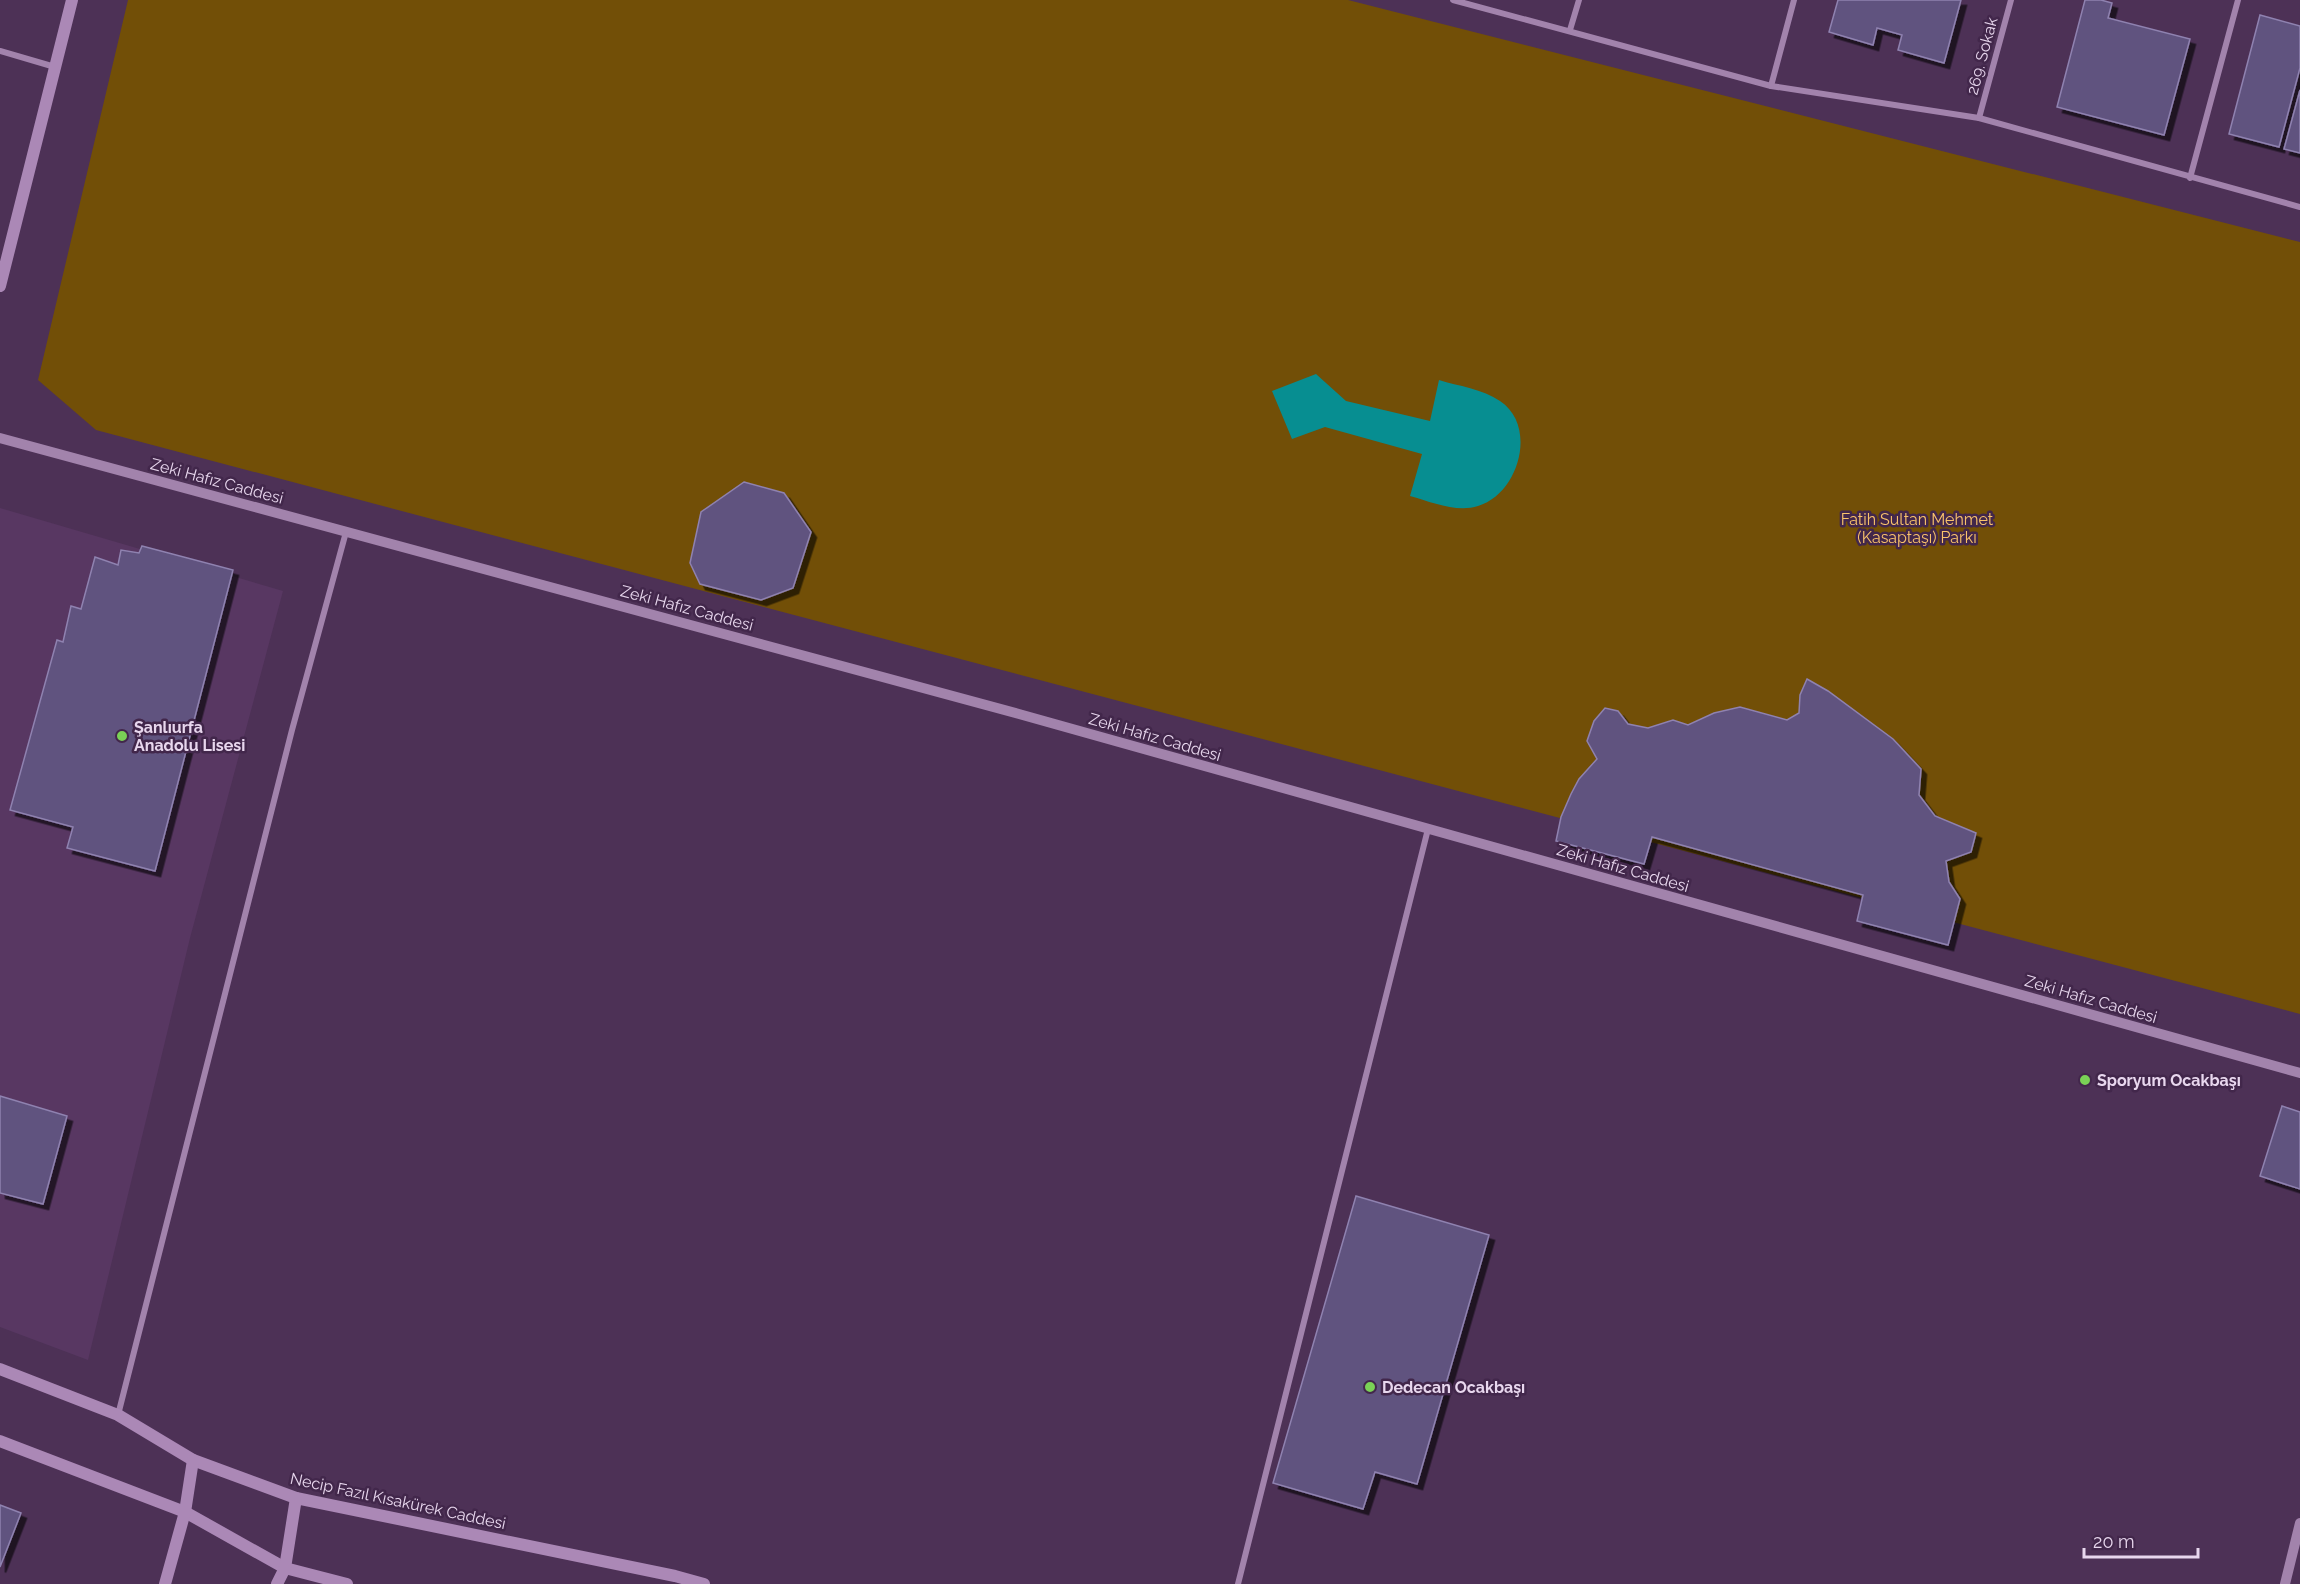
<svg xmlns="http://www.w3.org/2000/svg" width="2300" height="1584" font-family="Raleway,sans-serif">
	<defs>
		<filter id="shadow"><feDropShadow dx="5.5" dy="5.5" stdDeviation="0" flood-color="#0009"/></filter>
	</defs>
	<rect width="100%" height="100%" fill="#4d3156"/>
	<polygon fill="#583762" points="0,508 283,591 190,938 88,1360 0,1327"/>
	<polygon fill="#724f07" points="128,0 1348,0 2300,242 2300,1014 96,430 38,380"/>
	<path fill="#078e91" d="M 1316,374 L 1346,401 L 1430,421 L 1439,380 C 1458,386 1483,389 1500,401 C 1538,426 1519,494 1478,506 C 1457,513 1431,502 1410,496 L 1422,454 L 1325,427 L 1292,439 L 1272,391 Z"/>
	<g fill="#60537f" stroke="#8f82b0" stroke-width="1.5" filter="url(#shadow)">
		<polygon points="1838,0 1961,0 1944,63 1898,50 1902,35 1877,28 1873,45 1829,32"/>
		<polygon points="2085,0 2101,0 2112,3 2108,18 2190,39 2164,135 2057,107"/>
		<polygon points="2260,15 2300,26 2300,68 2279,147 2229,134"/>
		<polygon points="2300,90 2300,153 2284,149"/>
		<polygon points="744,482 784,493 811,532 793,588 761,600 700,584 690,563 701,512"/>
		<polygon points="142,546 233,570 155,871 67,848 73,827 10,810 57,640 63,642 71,606 81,609 95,557 118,565 121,550 139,553"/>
		<polygon points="1807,679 1828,691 1893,739 1921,769 1919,795 1935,816 1976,833 1971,852 1946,861 1949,882 1960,899 1948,945 1857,921 1863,895 1652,837 1644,864 1556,841 1561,817 1571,794 1579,779 1597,759 1587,741 1594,721 1605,708 1618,711 1628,724 1648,728 1673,720 1688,725 1714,713 1740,707 1787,720 1799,713 1800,695"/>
		<polygon points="0,1096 67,1116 43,1204 0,1193"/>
		<polygon points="2282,1106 2300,1112 2300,1189 2260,1176"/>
		<polygon points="1356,1196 1489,1235 1417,1484 1375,1472 1363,1509 1273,1483"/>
		<polygon points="0,1505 21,1513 0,1567"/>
	</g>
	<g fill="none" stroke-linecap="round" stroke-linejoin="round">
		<g stroke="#a283ac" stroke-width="6">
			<polyline points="1453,0 1771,86 1979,118 2300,207"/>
			<polyline points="1570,30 1579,0"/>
			<polyline points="0,51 55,67"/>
			<polyline points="1771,86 1794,0"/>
			<polyline points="1979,118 2011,0"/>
			<polyline points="2190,178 2238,0"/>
			<polyline points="118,1415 292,730 346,532"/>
			<polyline points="1238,1584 1428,829"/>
		</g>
		<g stroke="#a283ac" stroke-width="10">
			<polyline points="0,438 1019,714 2300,1073"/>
			<polyline points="2285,1584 2300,1523"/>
		</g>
		<g stroke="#ab88b6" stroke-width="12">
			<polyline points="0,286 72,0"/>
			<polyline points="0,1369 118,1415 193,1460 296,1498 675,1576 704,1584"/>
			<polyline points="0,1441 185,1512 285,1568 347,1584"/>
			<polyline points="165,1584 185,1512 193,1460"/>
			<polyline points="277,1584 285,1568 296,1498"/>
		</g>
	</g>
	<g fill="#7ad156" stroke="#42274b" stroke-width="2">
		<circle cx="122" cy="736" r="6"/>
		<circle cx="2085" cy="1080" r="6"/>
		<circle cx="1370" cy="1387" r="6"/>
	</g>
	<g text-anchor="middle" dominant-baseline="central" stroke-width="5" stroke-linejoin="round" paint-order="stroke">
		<g font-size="16" fill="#e8d7ee" stroke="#42274b">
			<text transform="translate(1982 56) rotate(-75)">269. Sokak</text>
			<text transform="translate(217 481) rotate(15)">Zeki Hafız Caddesi</text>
			<text transform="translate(687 608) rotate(15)">Zeki Hafız Caddesi</text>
			<text transform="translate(1155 737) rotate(16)">Zeki Hafız Caddesi</text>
			<text transform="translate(1623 868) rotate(16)">Zeki Hafız Caddesi</text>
			<text transform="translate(2091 999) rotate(16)">Zeki Hafız Caddesi</text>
			<text transform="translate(398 1501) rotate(12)">Necip Fazıl Kısakürek Caddesi</text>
		</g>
		<g font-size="16" fill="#fac36b" stroke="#42274b">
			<text x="1917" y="519">Fatih Sultan Mehmet<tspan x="1917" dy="18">(Kasaptaşı) Parkı</tspan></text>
		</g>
		<g font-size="16" font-weight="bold" fill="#e8d7ee" stroke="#42274b" text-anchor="start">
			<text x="134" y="727">Şanlıurfa<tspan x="134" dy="18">Anadolu Lisesi</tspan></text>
			<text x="2097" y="1080">Sporyum Ocakbaşı</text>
			<text x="1382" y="1387">Dedecan Ocakbaşı</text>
		</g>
	</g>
	<path d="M2084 1548v9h114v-9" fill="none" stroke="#e8d7ee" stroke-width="3"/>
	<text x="2093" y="1548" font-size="18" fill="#e8d7ee" stroke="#42274b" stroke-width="4.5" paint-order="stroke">20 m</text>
</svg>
